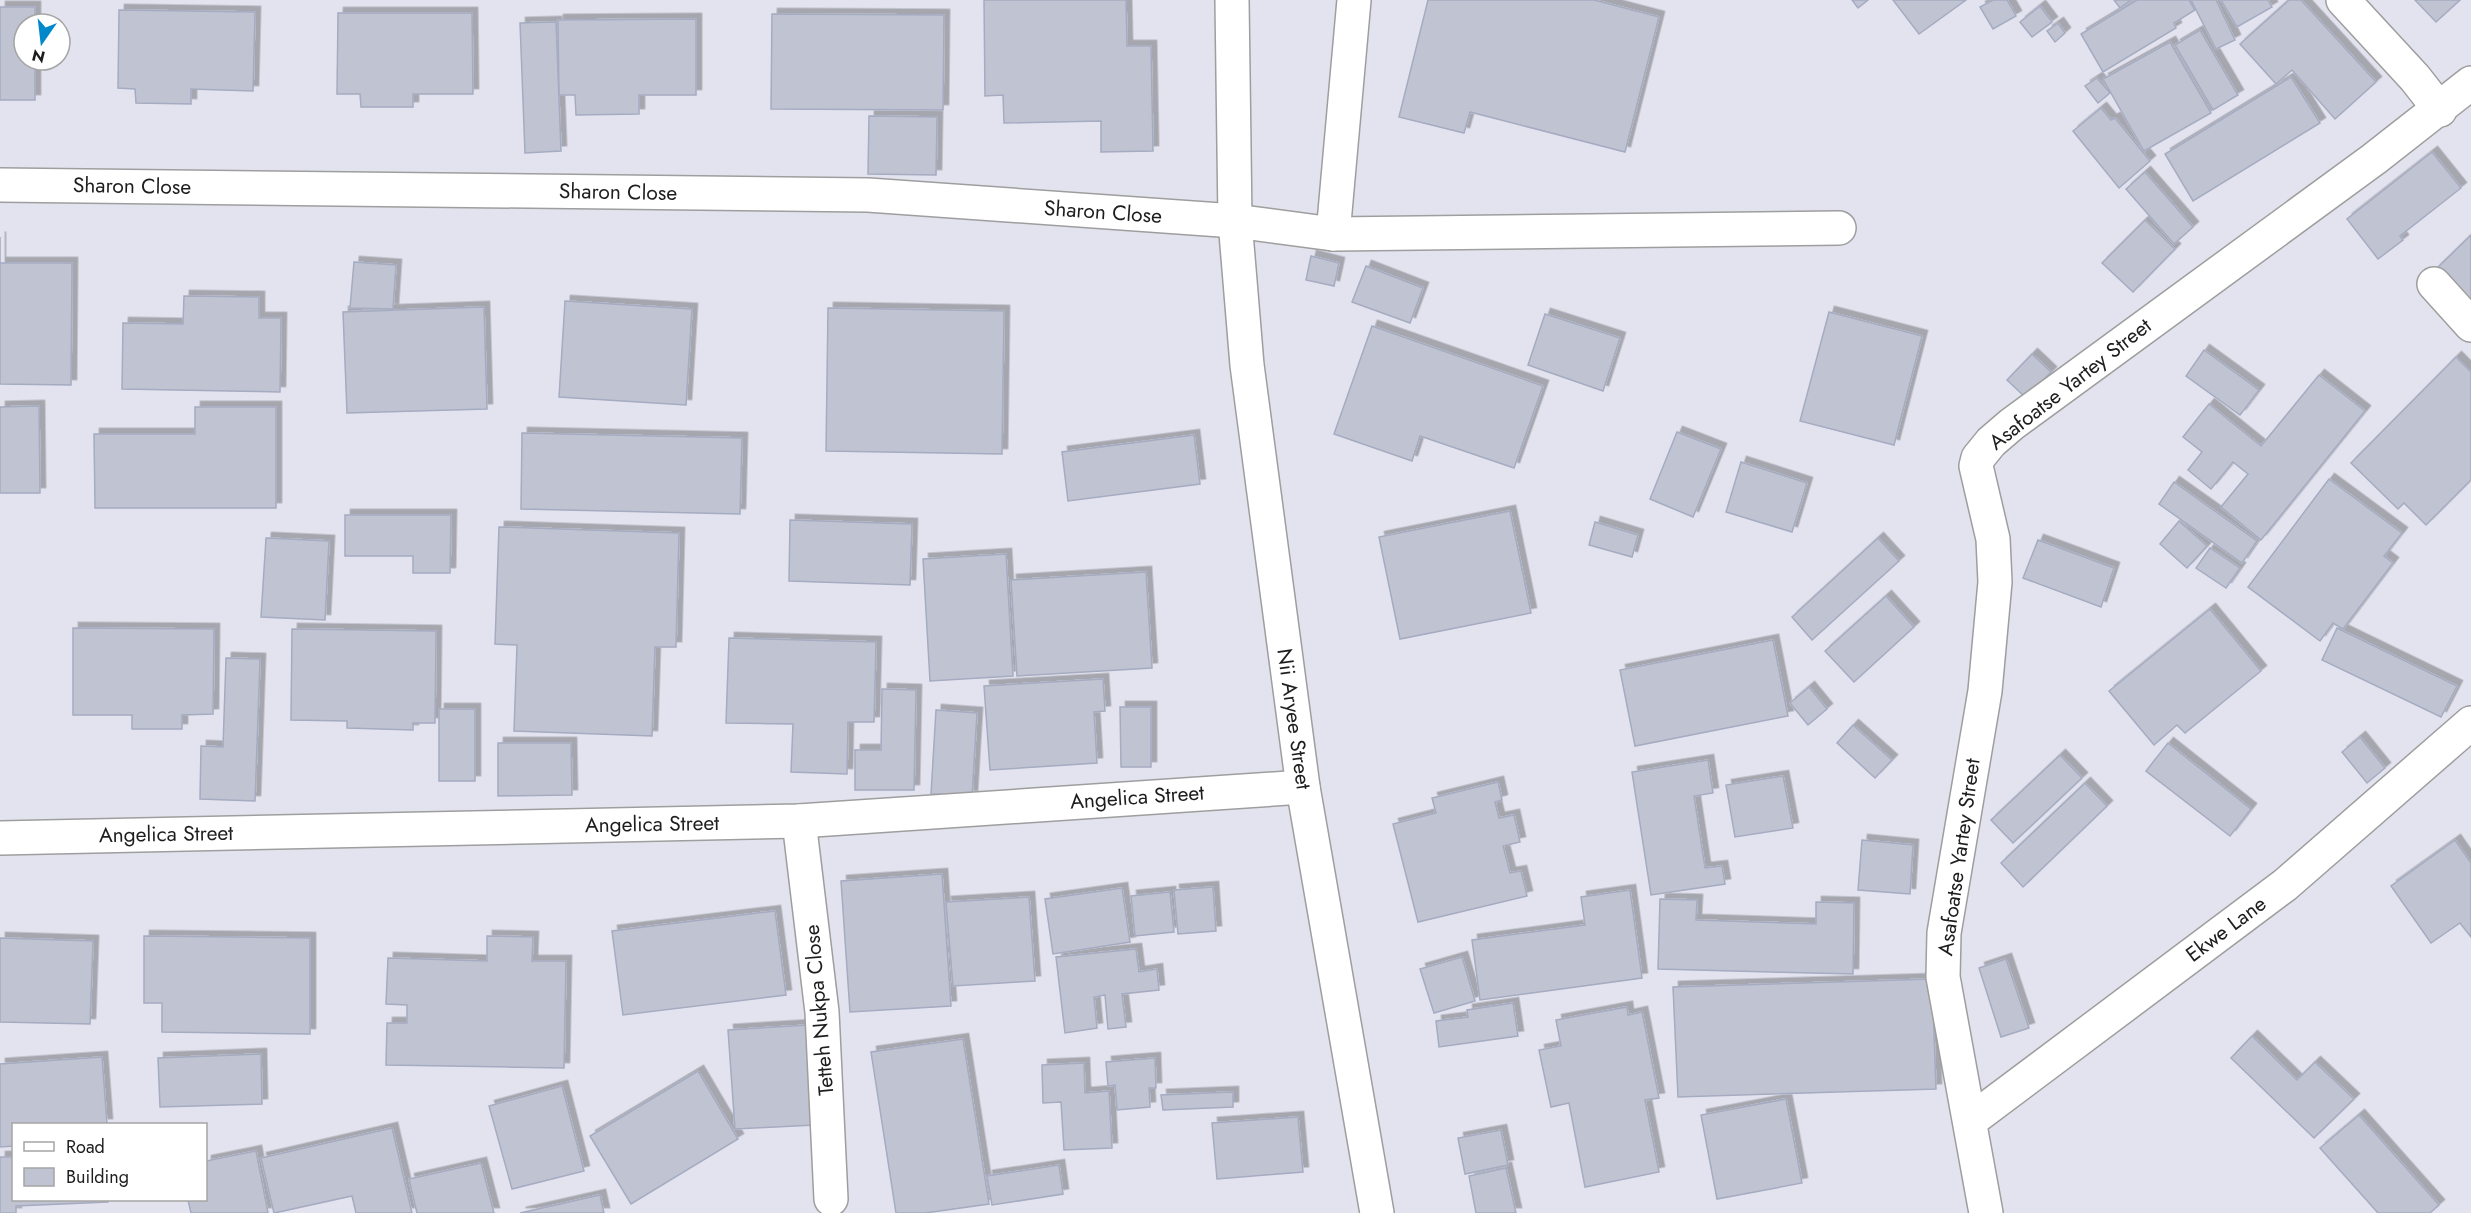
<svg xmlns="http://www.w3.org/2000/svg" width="2471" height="1213" font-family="Jost,sans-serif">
	<defs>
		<filter id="shadow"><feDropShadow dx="5.5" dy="-5.5" stdDeviation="0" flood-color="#0004"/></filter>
	</defs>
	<rect width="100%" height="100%" fill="#e3e3ef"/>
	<g fill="#c0c4d2" stroke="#a5abc1" stroke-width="1.5" filter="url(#shadow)">
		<polygon points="984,0 1126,0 1127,46 1151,46 1153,151 1101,152 1101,121 1004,123 1003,95 985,96"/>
		<polygon points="1428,0 1594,0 1659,17 1625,152 1470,112 1464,133 1399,117"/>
		<polygon points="1852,0 1868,0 1858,8"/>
		<polygon points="1893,0 1966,0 1919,34"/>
		<polygon points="1993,0 2007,0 2016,16 1993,29 1980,7"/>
		<polygon points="2114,0 2131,0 2120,8"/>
		<polygon points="2137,0 2189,0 2195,10 2174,23 2176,28 2103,72 2081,34"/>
		<polygon points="2191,0 2216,0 2235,40 2216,49"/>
		<polygon points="2221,0 2268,0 2272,7 2237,27"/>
		<polygon points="2289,0 2301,0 2376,82 2335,119 2292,70 2276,84 2240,44"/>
		<polygon points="2415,0 2460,0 2436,22"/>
		<polygon points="2040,6 2052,22 2032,37 2020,22"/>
		<polygon points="0,7 35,7 35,24 24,24 24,60 35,60 35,100 0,100"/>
		<polygon points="119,10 255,12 253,91 191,89 191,104 136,103 135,89 118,88"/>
		<polygon points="338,13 472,13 473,94 413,94 413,107 361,107 360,94 337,94"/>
		<polygon points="772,14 944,15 943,110 771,109"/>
		<polygon points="696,19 696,95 639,95 639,114 576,115 575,95 559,95 558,20"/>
		<polygon points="556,22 561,151 525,153 520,23"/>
		<polygon points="2058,23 2065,33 2055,42 2047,31"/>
		<polygon points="2200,30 2238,95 2213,110 2175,45"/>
		<polygon points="2170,42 2211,113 2144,151 2103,79"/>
		<polygon points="2291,77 2320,123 2193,201 2165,154"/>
		<polygon points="2097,78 2110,93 2098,103 2085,86"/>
		<polygon points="2101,108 2111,120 2115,118 2150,161 2119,188 2073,131"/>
		<polygon points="869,116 937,117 936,175 868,174"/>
		<polygon points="2432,152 2461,188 2400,236 2403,240 2378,259 2347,219"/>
		<polygon points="2145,172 2193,227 2174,244 2126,189"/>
		<polygon points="2145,220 2175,249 2133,292 2102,263"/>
		<polygon points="2471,235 2471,307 2435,270"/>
		<polygon points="0,237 0,263 72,263 71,385 0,384"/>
		<polygon points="1311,256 1339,263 1334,286 1306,280"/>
		<polygon points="354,262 396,265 393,309 350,308"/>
		<polygon points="1366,266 1423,288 1410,323 1352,302"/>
		<polygon points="184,296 259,297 259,318 281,318 280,392 122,389 123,323 183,324"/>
		<polygon points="565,301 692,309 686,405 559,397"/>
		<polygon points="484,307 487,409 347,413 343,312"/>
		<polygon points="828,308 1004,311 1002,454 826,451"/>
		<polygon points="1829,312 1922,336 1894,445 1800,421"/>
		<polygon points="1545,314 1620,338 1603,391 1528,365"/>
		<polygon points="1372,326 1543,386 1514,468 1420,436 1412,461 1334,434"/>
		<polygon points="2204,350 2259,390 2240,415 2186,376"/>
		<polygon points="2032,354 2051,372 2026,398 2007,380"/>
		<polygon points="2456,357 2471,372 2471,480 2426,525 2404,503 2398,509 2351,463"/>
		<polygon points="2319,375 2365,411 2261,540 2221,507 2248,474 2233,462 2211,489 2188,470 2202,452 2183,437 2209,404 2261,446"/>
		<polygon points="39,406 40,493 0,493 0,407"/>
		<polygon points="195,407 276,407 276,508 95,508 94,434 195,434"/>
		<polygon points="1677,432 1721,449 1693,517 1650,499"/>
		<polygon points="522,433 742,438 740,514 521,509"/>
		<polygon points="1194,435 1200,484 1068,501 1062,452"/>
		<polygon points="1741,462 1807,483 1792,532 1726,512"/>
		<polygon points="2329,479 2402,533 2384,556 2393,563 2343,629 2333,623 2320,641 2248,587"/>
		<polygon points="2174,482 2257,541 2242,563 2159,504"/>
		<polygon points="1510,511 1531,613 1400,639 1379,537"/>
		<polygon points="345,515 451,515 450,573 413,573 413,556 345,556"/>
		<polygon points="790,520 912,524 910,585 789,581"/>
		<polygon points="2179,521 2207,546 2187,568 2160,544"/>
		<polygon points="1595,522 1638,535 1632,557 1589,545"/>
		<polygon points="499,527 679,533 676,647 655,647 652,736 514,731 517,645 495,644"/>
		<polygon points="266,538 329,541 325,620 261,617"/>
		<polygon points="1878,538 1899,561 1812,640 1792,617"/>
		<polygon points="2038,540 2114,568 2101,607 2023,578"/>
		<polygon points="2210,548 2240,568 2226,588 2196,568"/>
		<polygon points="1006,554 1013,676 930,681 923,559"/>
		<polygon points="1146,572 1152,668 1017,676 1011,580"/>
		<polygon points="1886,596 1914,627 1854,682 1825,651"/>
		<polygon points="2210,609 2261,671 2185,733 2177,725 2154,745 2109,691"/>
		<polygon points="73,628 214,629 213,714 182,715 182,729 132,729 132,715 73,715"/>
		<polygon points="2337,628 2457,686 2441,717 2322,660"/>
		<polygon points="292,629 436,631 435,723 413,723 413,730 347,728 347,721 291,720"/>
		<polygon points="729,638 876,642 874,722 848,722 847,774 791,772 793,724 726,723"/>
		<polygon points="1773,640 1788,716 1635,746 1620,670"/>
		<polygon points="226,658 260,659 255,801 200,799 201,746 223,747"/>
		<polygon points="1103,679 1105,711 1094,712 1097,763 990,770 984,686"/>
		<polygon points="1809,687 1827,709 1808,725 1790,703"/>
		<polygon points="882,689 916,690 914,790 855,790 855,750 881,750"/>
		<polygon points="1120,707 1151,707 1151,767 1121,767"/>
		<rect x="439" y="709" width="36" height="72"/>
		<polygon points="936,710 977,713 972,796 931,794"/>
		<polygon points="1853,725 1892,760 1875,778 1837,743"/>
		<polygon points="2360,737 2385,768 2367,783 2342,752"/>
		<polygon points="498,743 571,743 572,795 498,796"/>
		<polygon points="2168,743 2251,809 2230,836 2146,771"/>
		<polygon points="2060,755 2082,778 2013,843 1991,820"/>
		<polygon points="1708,760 1713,793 1694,796 1705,868 1722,866 1725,884 1651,895 1632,772"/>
		<polygon points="1783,776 1793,828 1735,837 1726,785"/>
		<polygon points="1498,782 1502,800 1495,802 1499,818 1514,815 1520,842 1503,846 1510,873 1521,871 1527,896 1418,922 1393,824 1436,813 1432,798"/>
		<polygon points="2085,783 2107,806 2023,887 2001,863"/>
		<polygon points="1862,840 1913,845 1910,894 1858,890"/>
		<polygon points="2455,840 2471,863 2471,937 2460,923 2431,943 2391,886"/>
		<polygon points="942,874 951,1006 850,1012 841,881"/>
		<polygon points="1213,887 1216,931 1178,934 1174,890"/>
		<polygon points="1122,888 1130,942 1053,954 1045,899"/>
		<polygon points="1630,890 1642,978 1480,1000 1472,940 1585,925 1581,897"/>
		<polygon points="1170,892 1174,932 1135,936 1131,896"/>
		<polygon points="1029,897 1035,981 953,986 946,902"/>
		<polygon points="1660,899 1697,900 1696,920 1816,924 1816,902 1854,903 1853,974 1658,969"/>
		<polygon points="775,911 786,995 623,1015 612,931"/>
		<polygon points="144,936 310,938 310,1034 162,1032 162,1003 144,1003"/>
		<polygon points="487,936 533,937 532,961 566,961 564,1068 386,1065 387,1023 407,1023 407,1005 386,1004 388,958 487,961"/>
		<polygon points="0,938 93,941 90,1024 0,1022"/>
		<polygon points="1136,949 1139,972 1157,969 1159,990 1122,994 1126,1027 1108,1029 1105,995 1094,997 1097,1028 1065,1033 1056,957"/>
		<polygon points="1462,957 1475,1001 1434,1013 1420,969"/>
		<polygon points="2006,959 2029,1028 2001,1037 1979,968"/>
		<polygon points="1932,979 1936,1089 1678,1097 1673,987"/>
		<polygon points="1513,1003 1518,1036 1439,1047 1436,1021 1468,1017 1467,1010"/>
		<polygon points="1627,1007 1628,1015 1642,1012 1659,1098 1645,1100 1659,1172 1585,1187 1569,1103 1551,1107 1539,1050 1561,1046 1556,1020"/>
		<polygon points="808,1025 815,1125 735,1129 728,1030"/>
		<polygon points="2252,1036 2297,1080 2315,1062 2354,1099 2314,1138 2231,1058"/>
		<polygon points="963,1039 989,1204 925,1213 896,1213 871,1052"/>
		<polygon points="261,1054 262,1104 160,1107 158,1058"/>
		<polygon points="102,1057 107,1124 14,1124 14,1146 0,1147 0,1064"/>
		<polygon points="1155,1058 1156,1088 1149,1088 1150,1107 1117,1110 1115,1085 1108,1086 1106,1062"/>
		<polygon points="1084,1063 1085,1093 1109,1091 1112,1148 1064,1150 1061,1102 1043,1103 1042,1065"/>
		<polygon points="698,1071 738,1139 631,1204 590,1136"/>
		<polygon points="562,1086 584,1171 512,1189 489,1106"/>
		<polygon points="1233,1092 1233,1107 1163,1110 1161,1095"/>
		<polygon points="1786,1099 1802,1183 1717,1199 1701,1115"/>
		<polygon points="2359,1115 2439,1205 2430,1213 2378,1213 2320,1148"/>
		<polygon points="1298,1117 1303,1172 1217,1179 1212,1123"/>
		<polygon points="392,1128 412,1213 356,1213 352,1196 274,1213 261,1158"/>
		<polygon points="1501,1130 1508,1165 1465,1174 1458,1138"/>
		<polygon points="256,1151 268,1213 191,1213 188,1200 206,1200 206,1161"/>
		<polygon points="0,1157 14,1157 14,1200 108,1200 108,1202 16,1206 16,1213 0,1213"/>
		<polygon points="481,1163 494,1213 417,1213 409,1179"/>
		<polygon points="1059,1165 1063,1194 992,1205 987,1176"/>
		<polygon points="1506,1168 1516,1213 1476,1213 1469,1176"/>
		<polygon points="600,1195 604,1213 520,1213"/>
	</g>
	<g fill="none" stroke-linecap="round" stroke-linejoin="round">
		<defs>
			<g id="minor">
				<polyline points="1232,0 1235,221 1247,365 1303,787 1377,1213"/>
				<polyline points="2343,0 2415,78 2440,110"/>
				<polyline points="0,185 868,195 1235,221 1333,234 1839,228"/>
				<polyline points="1333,234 1354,0"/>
				<polyline points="2434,284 2471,325"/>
				<polyline points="799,821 822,1012 831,1199"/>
				<polyline points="0,838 799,821 1303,787"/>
				<polyline points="1970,1121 2285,885 2471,723"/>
				<polyline points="1986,1213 1943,977 1944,933 1985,691 1995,582 1993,539 1976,466 1978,458 1991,442 2012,424 2374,159 2471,83"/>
			</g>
		</defs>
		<use href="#minor" stroke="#9e9e9e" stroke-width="36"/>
		<use href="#minor" stroke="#fff" stroke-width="33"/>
	</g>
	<g text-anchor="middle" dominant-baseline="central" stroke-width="6" stroke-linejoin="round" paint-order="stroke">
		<g font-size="21" fill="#1d1d1d" stroke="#fff">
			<text transform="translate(132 186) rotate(1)">Sharon Close</text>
			<text transform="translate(618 192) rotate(1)">Sharon Close</text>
			<text transform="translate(1103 212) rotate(4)">Sharon Close</text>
			<text transform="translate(2070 384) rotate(-38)">Asafoatse Yartey Street</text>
			<text transform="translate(1294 719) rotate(82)">Nii Aryee Street</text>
			<text transform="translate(1137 797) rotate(-4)">Angelica Street</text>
			<text transform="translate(652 824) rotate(-1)">Angelica Street</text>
			<text transform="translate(166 834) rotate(-1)">Angelica Street</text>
			<text transform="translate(1959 857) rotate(-82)">Asafoatse Yartey Street</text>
			<text transform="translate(2226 929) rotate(-37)">Ekwe Lane</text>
			<text transform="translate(819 1010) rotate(-95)">Tetteh Nukpa Close</text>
		</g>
	</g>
	<rect x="12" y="1123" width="195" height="78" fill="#ffffff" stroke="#a5a5a5" stroke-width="1.5"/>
	<rect x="24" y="1142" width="30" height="9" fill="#ffffff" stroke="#a5a5a5" stroke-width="1.5"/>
	<text x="66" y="1153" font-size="18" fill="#1d1d1d">Road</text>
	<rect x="24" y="1168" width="30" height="18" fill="#c0c4d2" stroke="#a5a5a5" stroke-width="1.5"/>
	<text x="66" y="1183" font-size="18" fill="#1d1d1d">Building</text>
	<g transform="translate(42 42) rotate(194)"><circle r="28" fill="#ffffff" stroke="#a5a5a5" stroke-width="1.5"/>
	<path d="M0-4.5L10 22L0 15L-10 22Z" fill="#0088cb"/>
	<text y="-9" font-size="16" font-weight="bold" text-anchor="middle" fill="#1d1d1d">N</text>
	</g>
</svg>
